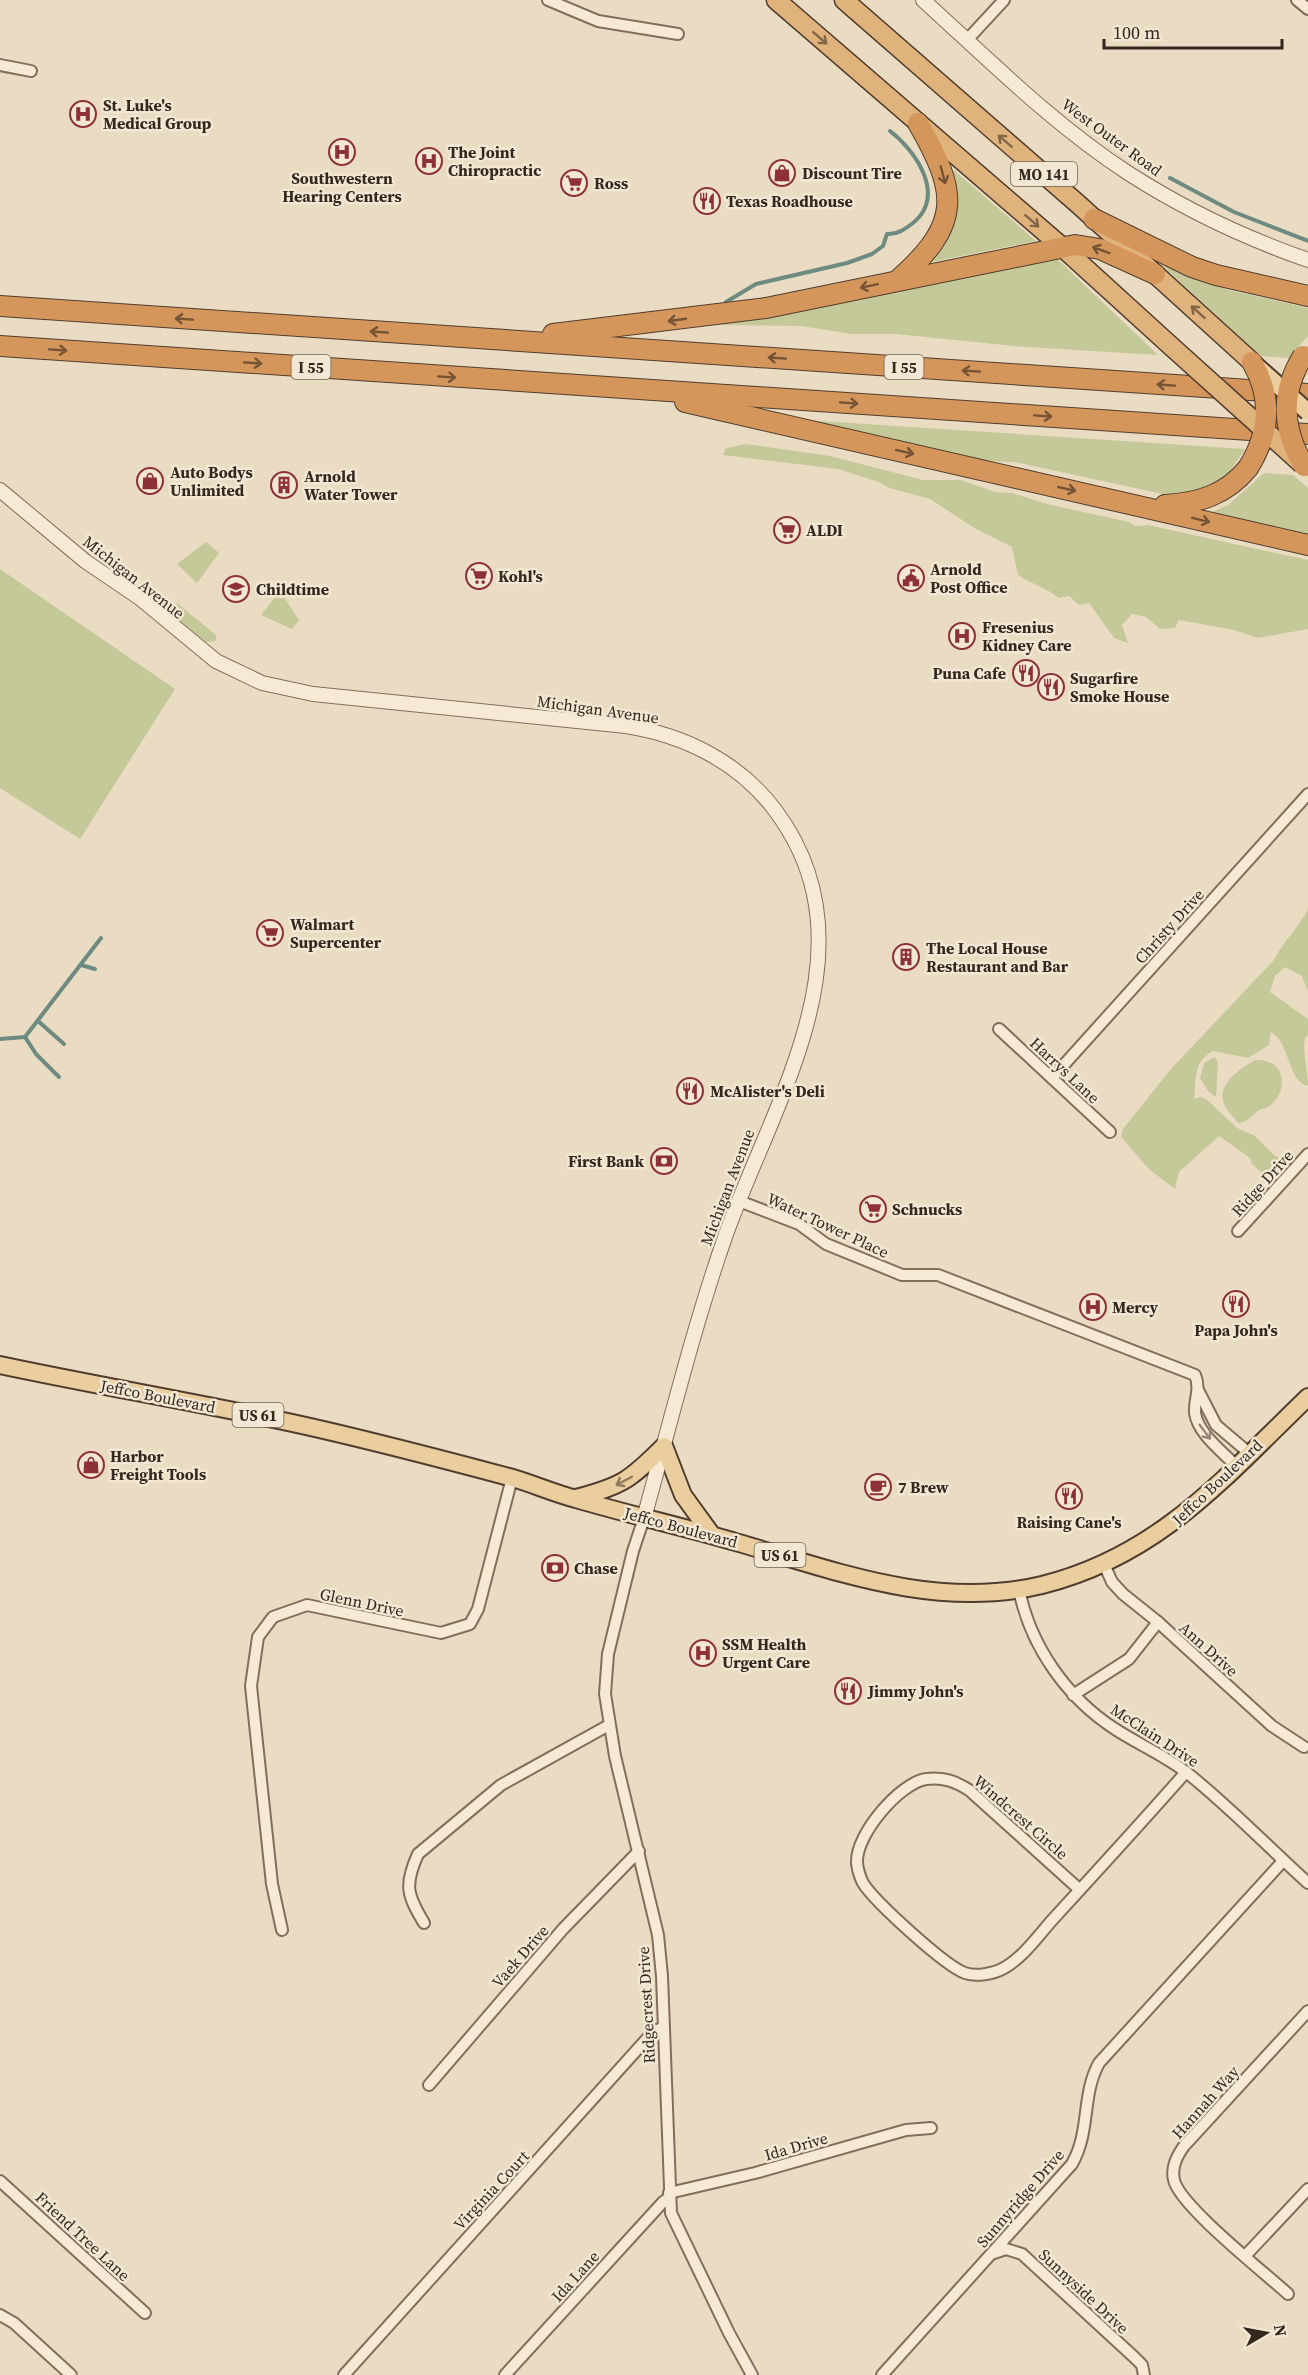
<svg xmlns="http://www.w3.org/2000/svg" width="1308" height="2375" font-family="'Source Serif 4',serif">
	<rect width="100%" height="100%" fill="#eadcc3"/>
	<g fill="#c5c898">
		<polygon points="953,170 955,171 1036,241 931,262 940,249"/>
		<polygon points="1055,257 1158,355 1014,346 896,334 851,334 801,326 720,325"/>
		<polygon points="1165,265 1225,289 1308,308 1308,336 1289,358 1261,356 1164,267"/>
		<polygon points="804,420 1245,449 1227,476 1203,491 1163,494 1015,462 981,461"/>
		<path d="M 746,444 L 830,456 L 923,480 L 961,480 L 995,492 L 1012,493 L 1047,504 L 1129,522 L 1135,526 L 1148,525 L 1308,560 L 1308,629 L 1258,638 L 1234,630 L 1179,620 L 1175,628 L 1160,629 L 1146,617 L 1132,614 L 1122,625 L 1128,643 L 1114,638 L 1089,603 L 1079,605 L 1069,596 L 1059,598 C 1047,588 1032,584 1018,575 L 1012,547 L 976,529 L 930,499 L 890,488 L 879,482 L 838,469 L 723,455 L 726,448 Z"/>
		<polygon points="1264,473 1293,475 1308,488 1308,539 1202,516 1228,505"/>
		<polygon points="206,542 219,553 197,583 177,564"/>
		<polygon points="0,569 175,689 80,839 0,788"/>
		<polygon points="277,595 281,599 284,597 299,620 292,629 261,615"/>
		<polygon points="177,603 216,635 216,641 206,642 177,618 173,611"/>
		<path d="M 1308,909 L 1308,992 L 1302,976 L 1285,967 L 1275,976 L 1270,992 L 1308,1019 L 1308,1036 L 1305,1037 C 1302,1053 1308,1070 1308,1086 C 1287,1081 1290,1042 1271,1032 L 1269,1045 L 1248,1058 L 1213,1051 C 1192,1063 1197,1078 1194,1099 L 1201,1097 L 1206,1099 L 1237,1128 L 1255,1136 L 1275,1156 L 1291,1164 L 1277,1177 L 1268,1178 L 1252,1164 L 1250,1158 L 1219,1136 L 1179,1172 L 1175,1189 L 1150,1170 L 1121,1137 L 1123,1129 L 1171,1069 L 1274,960 C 1283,942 1298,928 1308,909 Z"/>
		<polygon points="1214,1057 1218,1062 1216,1097 1208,1091 1200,1078 1204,1063"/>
		<path d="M 1255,1060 C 1284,1058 1290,1087 1271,1105 C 1267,1109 1262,1108 1258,1111 C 1251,1116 1248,1122 1238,1123 C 1235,1118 1229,1113 1226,1108 C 1213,1087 1239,1069 1255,1060 Z"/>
	</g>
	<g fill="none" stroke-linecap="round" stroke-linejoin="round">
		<g stroke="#6d8b81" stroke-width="4">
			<polyline points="1170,178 1234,212 1308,241"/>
			<path d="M 726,302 L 756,284 L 847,263 L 872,254 L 883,246 L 887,234 C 897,235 905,229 913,223 C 947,195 915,150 890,131"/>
			<polyline points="81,965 95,969"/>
			<polyline points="38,1021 64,1044"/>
			<polyline points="25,1037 36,1054 59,1077"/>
			<polyline points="0,1039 25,1037 101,938"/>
		</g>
		<defs>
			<g id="minor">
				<polyline points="548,0 598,21 678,34"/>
				<polyline points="1297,0 1308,9"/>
				<polyline points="967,40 1004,0"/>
				<polyline points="0,65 31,71"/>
				<polyline points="999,1029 1110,1132"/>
				<polyline points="1052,1078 1308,794"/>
				<path d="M 739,1201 L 799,1224 L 826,1244 L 902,1275 L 938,1275 L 1195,1375 C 1201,1389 1194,1399 1195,1413 C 1198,1434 1223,1452 1236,1466"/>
				<polyline points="1238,1231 1308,1154"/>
				<polyline points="1198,1390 1216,1425 1249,1453"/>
				<polyline points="644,1518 633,1551 608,1654 605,1694 615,1756 658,1935 662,1976 671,2213 729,2333 752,2375"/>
				<polyline points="1104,1564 1112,1582 1123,1594 1158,1622 1272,1726 1304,1747"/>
				<path d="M 1019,1589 C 1030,1646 1067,1698 1115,1729 C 1138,1744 1164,1755 1186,1772 C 1229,1806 1267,1846 1308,1883"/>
				<polyline points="1073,1695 1129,1659 1158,1622"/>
				<path d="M 1080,1890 L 969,1790 C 955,1781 943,1777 926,1779 C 900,1783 856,1834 857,1862 C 857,1867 860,1878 863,1883 C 874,1901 945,1966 965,1973 C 976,1977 993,1974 1004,1968 C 1024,1957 1040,1933 1055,1917 C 1099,1869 1143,1821 1186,1772"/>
				<path d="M 424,1923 C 407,1895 404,1885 418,1854 L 501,1785 L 609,1725"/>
				<polyline points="282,1930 272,1884 251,1686 258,1637 273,1617 307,1605 441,1633 470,1624 478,1609 512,1478"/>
				<polyline points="429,2085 563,1929 639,1851"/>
				<polyline points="0,2181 145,2313"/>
				<polyline points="669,2193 755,2173 906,2130 931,2128"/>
				<polyline points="994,2253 1006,2249 1022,2254 1134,2357 1142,2365 1144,2375"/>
				<polyline points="1246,2255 1308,2189"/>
				<path d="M 1288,2294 C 1265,2273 1179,2205 1174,2180 C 1171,2167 1177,2156 1184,2146 L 1308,2011"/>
				<polyline points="0,2315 14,2323 71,2375"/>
				<polyline points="344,2375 653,2032 662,2028"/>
				<polyline points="505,2375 663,2202 669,2198"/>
				<path d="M 882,2375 L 1072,2164 C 1091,2130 1081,2096 1099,2063 L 1283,1861"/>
			</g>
			<g id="tertiary">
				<path d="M 923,0 C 989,60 1053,124 1128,173 C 1184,209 1245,238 1308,260"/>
				<path d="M 0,490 L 85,561 L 141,599 L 216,661 L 262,683 L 313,694 L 626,726 C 684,735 739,762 775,810 C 878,947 773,1101 725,1237 C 693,1329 670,1424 644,1518"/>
			</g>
			<g id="primary">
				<path d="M 0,1365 C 94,1385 189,1401 283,1421 C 359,1437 434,1457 509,1477 C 531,1483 553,1493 576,1499 C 630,1515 685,1527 739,1543 C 838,1572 938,1610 1042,1585 C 1159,1556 1225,1477 1308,1397"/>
				<path d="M 576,1498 C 622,1486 630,1480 664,1446 L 683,1495 L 712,1535"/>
			</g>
			<g id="trunk">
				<polyline points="776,0 1061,246 1172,347"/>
				<polyline points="844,0 1078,204 1252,362"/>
			</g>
			<g id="motorway">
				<polyline points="1094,219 1192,267 1216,275 1308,296"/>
				<path d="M 899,279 C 962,223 958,193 918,123"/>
				<polyline points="0,306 1308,394"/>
				<polyline points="553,334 766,308 1075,245 1100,249 1155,274"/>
				<polyline points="0,346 1308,434"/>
				<polyline points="685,402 1308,545"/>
				<path d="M 1165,505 C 1199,503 1226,495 1248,468"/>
			</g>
		</defs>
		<use href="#minor" stroke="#836e5b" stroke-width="14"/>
		<use href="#tertiary" stroke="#836e5b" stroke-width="16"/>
		<use href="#primary" stroke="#513d2f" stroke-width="20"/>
		<use href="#trunk" stroke="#513d2f" stroke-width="21"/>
		<use href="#motorway" stroke="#513d2f" stroke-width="22"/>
		<use href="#minor" stroke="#f6ead6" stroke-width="10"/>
		<use href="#tertiary" stroke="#f6ead6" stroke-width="14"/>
		<use href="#primary" stroke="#ebce9e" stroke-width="16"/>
		<use href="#trunk" stroke="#e0b27c" stroke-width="18"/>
		<use href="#motorway" stroke="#d4965a" stroke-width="20"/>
		<defs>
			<polyline id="primary-bridge" points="1253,363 1308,412"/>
			<polyline id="trunk-bridge" points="1172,347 1302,464"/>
			<g id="motorway-bridge">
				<path d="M 1303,356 C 1280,393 1282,429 1304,466"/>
				<path d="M 1248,468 C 1270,433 1273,398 1252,362"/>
			</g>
		</defs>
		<use href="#primary-bridge" stroke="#513d2f" stroke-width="20" stroke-linecap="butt"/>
		<use href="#trunk-bridge" stroke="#513d2f" stroke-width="21" stroke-linecap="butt"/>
		<use href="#motorway-bridge" stroke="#513d2f" stroke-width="22" stroke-linecap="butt"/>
		<use href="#primary-bridge" stroke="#ebce9e" stroke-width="16"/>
		<use href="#trunk-bridge" stroke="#e0b27c" stroke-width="18"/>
		<use href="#motorway-bridge" stroke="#d4965a" stroke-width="20"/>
	</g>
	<defs><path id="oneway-shaft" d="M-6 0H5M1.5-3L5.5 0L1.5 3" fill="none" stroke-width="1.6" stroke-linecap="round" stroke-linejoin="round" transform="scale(1.5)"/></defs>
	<g stroke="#816648">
		<use href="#oneway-shaft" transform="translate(820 38) rotate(41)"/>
		<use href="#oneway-shaft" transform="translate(1005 141) rotate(-139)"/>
		<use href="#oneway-shaft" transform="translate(1032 221) rotate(41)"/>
		<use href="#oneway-shaft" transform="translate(1198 312) rotate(-138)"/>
	</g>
	<g stroke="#745336">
		<use href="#oneway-shaft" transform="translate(943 175) rotate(75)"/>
		<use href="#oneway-shaft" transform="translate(1101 250) rotate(-160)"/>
		<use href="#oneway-shaft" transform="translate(869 286) rotate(168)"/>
		<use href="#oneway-shaft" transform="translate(184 319) rotate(-176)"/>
		<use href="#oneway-shaft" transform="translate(677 320) rotate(172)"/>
		<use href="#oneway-shaft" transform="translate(379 332) rotate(-176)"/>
		<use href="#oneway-shaft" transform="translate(58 350) rotate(4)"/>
		<use href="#oneway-shaft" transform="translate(777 358) rotate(-176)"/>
		<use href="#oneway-shaft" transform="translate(253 363) rotate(4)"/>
		<use href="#oneway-shaft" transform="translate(971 371) rotate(-176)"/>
		<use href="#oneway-shaft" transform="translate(447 377) rotate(4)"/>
		<use href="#oneway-shaft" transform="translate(1166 385) rotate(-176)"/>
		<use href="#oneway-shaft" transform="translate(849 403) rotate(4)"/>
		<use href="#oneway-shaft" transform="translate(1043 416) rotate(4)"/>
		<use href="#oneway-shaft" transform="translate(905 452) rotate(13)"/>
		<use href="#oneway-shaft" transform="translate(1067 489) rotate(13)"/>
		<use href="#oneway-shaft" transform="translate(1201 520) rotate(14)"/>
	</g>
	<use stroke="#95887a" href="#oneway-shaft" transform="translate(1205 1432) rotate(53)"/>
	<use stroke="#907a5e" href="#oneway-shaft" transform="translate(624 1481) rotate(152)"/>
	<defs>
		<symbol id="hospital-ring" viewBox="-11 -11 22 22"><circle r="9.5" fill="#f2e7d2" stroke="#8e3037" stroke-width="1.5"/><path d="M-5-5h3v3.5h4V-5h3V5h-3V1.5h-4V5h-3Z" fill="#8e3037"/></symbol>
		<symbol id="shop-ring" viewBox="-11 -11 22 22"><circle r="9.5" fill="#f2e7d2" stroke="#8e3037" stroke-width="1.5"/><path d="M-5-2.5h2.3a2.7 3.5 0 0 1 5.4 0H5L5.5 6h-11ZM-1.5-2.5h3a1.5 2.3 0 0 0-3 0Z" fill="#8e3037"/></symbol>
		<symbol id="supermarket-ring" viewBox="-11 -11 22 22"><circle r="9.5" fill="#f2e7d2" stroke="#8e3037" stroke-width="1.5"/><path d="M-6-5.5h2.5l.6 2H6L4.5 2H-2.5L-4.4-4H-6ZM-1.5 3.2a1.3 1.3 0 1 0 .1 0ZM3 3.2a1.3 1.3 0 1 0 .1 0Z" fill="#8e3037"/></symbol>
		<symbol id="restaurant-ring" viewBox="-11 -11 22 22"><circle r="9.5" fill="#f2e7d2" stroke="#8e3037" stroke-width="1.5"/><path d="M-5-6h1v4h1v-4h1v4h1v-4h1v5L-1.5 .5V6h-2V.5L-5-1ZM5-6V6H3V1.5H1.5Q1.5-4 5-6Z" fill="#8e3037"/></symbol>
		<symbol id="building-ring" viewBox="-11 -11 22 22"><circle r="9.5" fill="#f2e7d2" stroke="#8e3037" stroke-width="1.5"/><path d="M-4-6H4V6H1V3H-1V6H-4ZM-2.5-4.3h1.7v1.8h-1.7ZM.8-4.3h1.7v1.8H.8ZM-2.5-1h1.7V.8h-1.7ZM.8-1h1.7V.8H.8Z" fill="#8e3037"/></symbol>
		<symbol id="civic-ring" viewBox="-11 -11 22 22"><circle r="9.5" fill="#f2e7d2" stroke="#8e3037" stroke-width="1.5"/><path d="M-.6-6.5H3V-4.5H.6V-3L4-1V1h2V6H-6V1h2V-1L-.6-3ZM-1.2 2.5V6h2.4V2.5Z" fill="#8e3037"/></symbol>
		<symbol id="school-ring" viewBox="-11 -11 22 22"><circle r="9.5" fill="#f2e7d2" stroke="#8e3037" stroke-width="1.5"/><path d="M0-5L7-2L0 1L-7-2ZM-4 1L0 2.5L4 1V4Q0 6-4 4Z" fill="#8e3037"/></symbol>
		<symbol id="bank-ring" viewBox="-11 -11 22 22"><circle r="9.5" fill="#f2e7d2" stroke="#8e3037" stroke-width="1.5"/><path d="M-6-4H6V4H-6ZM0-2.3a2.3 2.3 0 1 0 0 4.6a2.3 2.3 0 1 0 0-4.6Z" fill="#8e3037"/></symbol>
		<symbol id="cafe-ring" viewBox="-11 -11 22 22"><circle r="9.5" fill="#f2e7d2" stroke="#8e3037" stroke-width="1.5"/><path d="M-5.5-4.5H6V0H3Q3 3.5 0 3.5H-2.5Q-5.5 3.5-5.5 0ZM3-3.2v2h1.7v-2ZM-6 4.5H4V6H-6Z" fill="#8e3037"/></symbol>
	</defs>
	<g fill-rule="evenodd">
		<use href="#hospital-ring" x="68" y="99" width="30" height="30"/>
		<use href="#hospital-ring" x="327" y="137" width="30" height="30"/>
		<use href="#hospital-ring" x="414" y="146" width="30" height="30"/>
		<use href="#shop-ring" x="767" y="158" width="30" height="30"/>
		<use href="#supermarket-ring" x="559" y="168" width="30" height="30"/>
		<use href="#restaurant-ring" x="692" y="186" width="30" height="30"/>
		<use href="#shop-ring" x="135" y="466" width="30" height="30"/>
		<use href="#building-ring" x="269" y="470" width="30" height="30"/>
		<use href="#supermarket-ring" x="772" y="515" width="30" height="30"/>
		<use href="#supermarket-ring" x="464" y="561" width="30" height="30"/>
		<use href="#civic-ring" x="896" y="563" width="30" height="30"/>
		<use href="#school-ring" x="221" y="574" width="30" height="30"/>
		<use href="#hospital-ring" x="947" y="621" width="30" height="30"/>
		<use href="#restaurant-ring" x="1011" y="658" width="30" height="30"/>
		<use href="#restaurant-ring" x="1036" y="672" width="30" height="30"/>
		<use href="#supermarket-ring" x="255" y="918" width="30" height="30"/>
		<use href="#building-ring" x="891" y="942" width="30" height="30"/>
		<use href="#restaurant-ring" x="675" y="1076" width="30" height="30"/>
		<use href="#bank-ring" x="649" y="1146" width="30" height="30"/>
		<use href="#supermarket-ring" x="858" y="1194" width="30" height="30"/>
		<use href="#restaurant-ring" x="1221" y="1289" width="30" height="30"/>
		<use href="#hospital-ring" x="1078" y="1292" width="30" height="30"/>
		<use href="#shop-ring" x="76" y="1450" width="30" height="30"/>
		<use href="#cafe-ring" x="863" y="1472" width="30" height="30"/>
		<use href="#restaurant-ring" x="1054" y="1481" width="30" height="30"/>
		<use href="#bank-ring" x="540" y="1553" width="30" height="30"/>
		<use href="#hospital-ring" x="688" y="1638" width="30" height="30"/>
		<use href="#restaurant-ring" x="833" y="1676" width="30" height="30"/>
	</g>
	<g text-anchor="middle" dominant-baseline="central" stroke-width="5" stroke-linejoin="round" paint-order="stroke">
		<g fill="#f2e7d2" stroke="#6d6154" stroke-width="1.5">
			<rect x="1011" y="162" width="66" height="24" rx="4.5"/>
			<rect x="291.5" y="355" width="39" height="24" rx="4.5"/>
			<rect x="884.5" y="355" width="39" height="24" rx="4.5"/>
			<rect x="232.5" y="1403" width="51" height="24" rx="4.5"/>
			<rect x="754.5" y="1543" width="51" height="24" rx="4.5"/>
		</g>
		<g font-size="15" font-weight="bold" fill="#34271e">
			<text x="1044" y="174">MO 141</text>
			<text x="311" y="367">I 55</text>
			<text x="904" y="367">I 55</text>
			<text x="258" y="1415">US 61</text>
			<text x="780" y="1555">US 61</text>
		</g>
		<g font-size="16" font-weight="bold" fill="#34271e" stroke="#f2e7d2" text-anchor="start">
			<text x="103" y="105">St. Luke's<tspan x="103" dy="18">Medical Group</tspan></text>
			<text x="448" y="152">The Joint<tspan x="448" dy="18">Chiropractic</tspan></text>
			<text x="802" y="173">Discount Tire</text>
			<text x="342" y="178" text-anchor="middle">Southwestern<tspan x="342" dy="18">Hearing Centers</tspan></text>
			<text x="594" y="183">Ross</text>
			<text x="726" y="201">Texas Roadhouse</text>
			<text x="170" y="472">Auto Bodys<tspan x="170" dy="18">Unlimited</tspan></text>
			<text x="304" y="476">Arnold<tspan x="304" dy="18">Water Tower</tspan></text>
			<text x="806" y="530">ALDI</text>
			<text x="930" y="569">Arnold<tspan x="930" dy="18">Post Office</tspan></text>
			<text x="498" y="576">Kohl's</text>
			<text x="256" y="589">Childtime</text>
			<text x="982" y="627">Fresenius<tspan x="982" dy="18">Kidney Care</tspan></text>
			<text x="1006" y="673" text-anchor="end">Puna Cafe</text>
			<text x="1070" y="678">Sugarfire<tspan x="1070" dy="18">Smoke House</tspan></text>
			<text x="290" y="924">Walmart<tspan x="290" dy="18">Supercenter</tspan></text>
			<text x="926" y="948">The Local House<tspan x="926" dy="18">Restaurant and Bar</tspan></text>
			<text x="710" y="1091">McAlister's Deli</text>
			<text x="644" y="1161" text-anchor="end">First Bank</text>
			<text x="892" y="1209">Schnucks</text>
			<text x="1112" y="1307">Mercy</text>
			<text x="1236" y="1330" text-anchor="middle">Papa John's</text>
			<text x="110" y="1456">Harbor<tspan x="110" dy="18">Freight Tools</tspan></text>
			<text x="898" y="1487">7 Brew</text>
			<text x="1069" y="1522" text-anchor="middle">Raising Cane's</text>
			<text x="574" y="1568">Chase</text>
			<text x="722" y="1644">SSM Health<tspan x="722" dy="18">Urgent Care</tspan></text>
			<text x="868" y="1691">Jimmy John's</text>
		</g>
		<g font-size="16" fill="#34271e" stroke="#f2e7d2">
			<text transform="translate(1112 137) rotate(36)">West Outer Road</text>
			<text transform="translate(134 577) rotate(38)">Michigan Avenue</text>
			<text transform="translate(598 709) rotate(8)">Michigan Avenue</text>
			<text transform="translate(1169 926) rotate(-48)">Christy Drive</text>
			<text transform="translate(1065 1070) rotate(43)">Harrys Lane</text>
			<text transform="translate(1262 1183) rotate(-48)">Ridge Drive</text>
			<text transform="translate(727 1187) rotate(-69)">Michigan Avenue</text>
			<text transform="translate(828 1225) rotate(25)">Water Tower Place</text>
			<text transform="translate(158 1396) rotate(11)">Jeffco Boulevard</text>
			<text transform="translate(1217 1482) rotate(-43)">Jeffco Boulevard</text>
			<text transform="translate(681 1527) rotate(15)">Jeffco Boulevard</text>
			<text transform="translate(362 1602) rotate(12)">Glenn Drive</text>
			<text transform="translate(1209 1649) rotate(42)">Ann Drive</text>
			<text transform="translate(1155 1735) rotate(33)">McClain Drive</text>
			<text transform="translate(1021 1817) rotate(41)">Windcrest Circle</text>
			<text transform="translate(520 1956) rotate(-49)">Vaek Drive</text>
			<text transform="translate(646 2005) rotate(-93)">Ridgecrest Drive</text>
			<text transform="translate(1205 2102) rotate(-48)">Hannah Way</text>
			<text transform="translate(796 2146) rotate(-16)">Ida Drive</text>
			<text transform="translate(491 2190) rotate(-47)">Virginia Court</text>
			<text transform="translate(1020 2198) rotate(-49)">Sunnyridge Drive</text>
			<text transform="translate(83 2236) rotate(43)">Friend Tree Lane</text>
			<text transform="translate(575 2276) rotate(-48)">Ida Lane</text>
			<text transform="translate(1084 2291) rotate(43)">Sunnyside Drive</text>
		</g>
	</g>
	<g transform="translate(1266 2333) rotate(80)" stroke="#f2e7d2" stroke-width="4.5" paint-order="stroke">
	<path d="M0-4.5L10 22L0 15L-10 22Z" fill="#34271e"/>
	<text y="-9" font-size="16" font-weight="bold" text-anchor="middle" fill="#34271e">N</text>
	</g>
	<path d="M1104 39v9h178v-9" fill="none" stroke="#34271e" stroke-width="3"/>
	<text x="1113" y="39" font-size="18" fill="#34271e" stroke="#f2e7d2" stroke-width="4.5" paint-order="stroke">100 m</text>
</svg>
